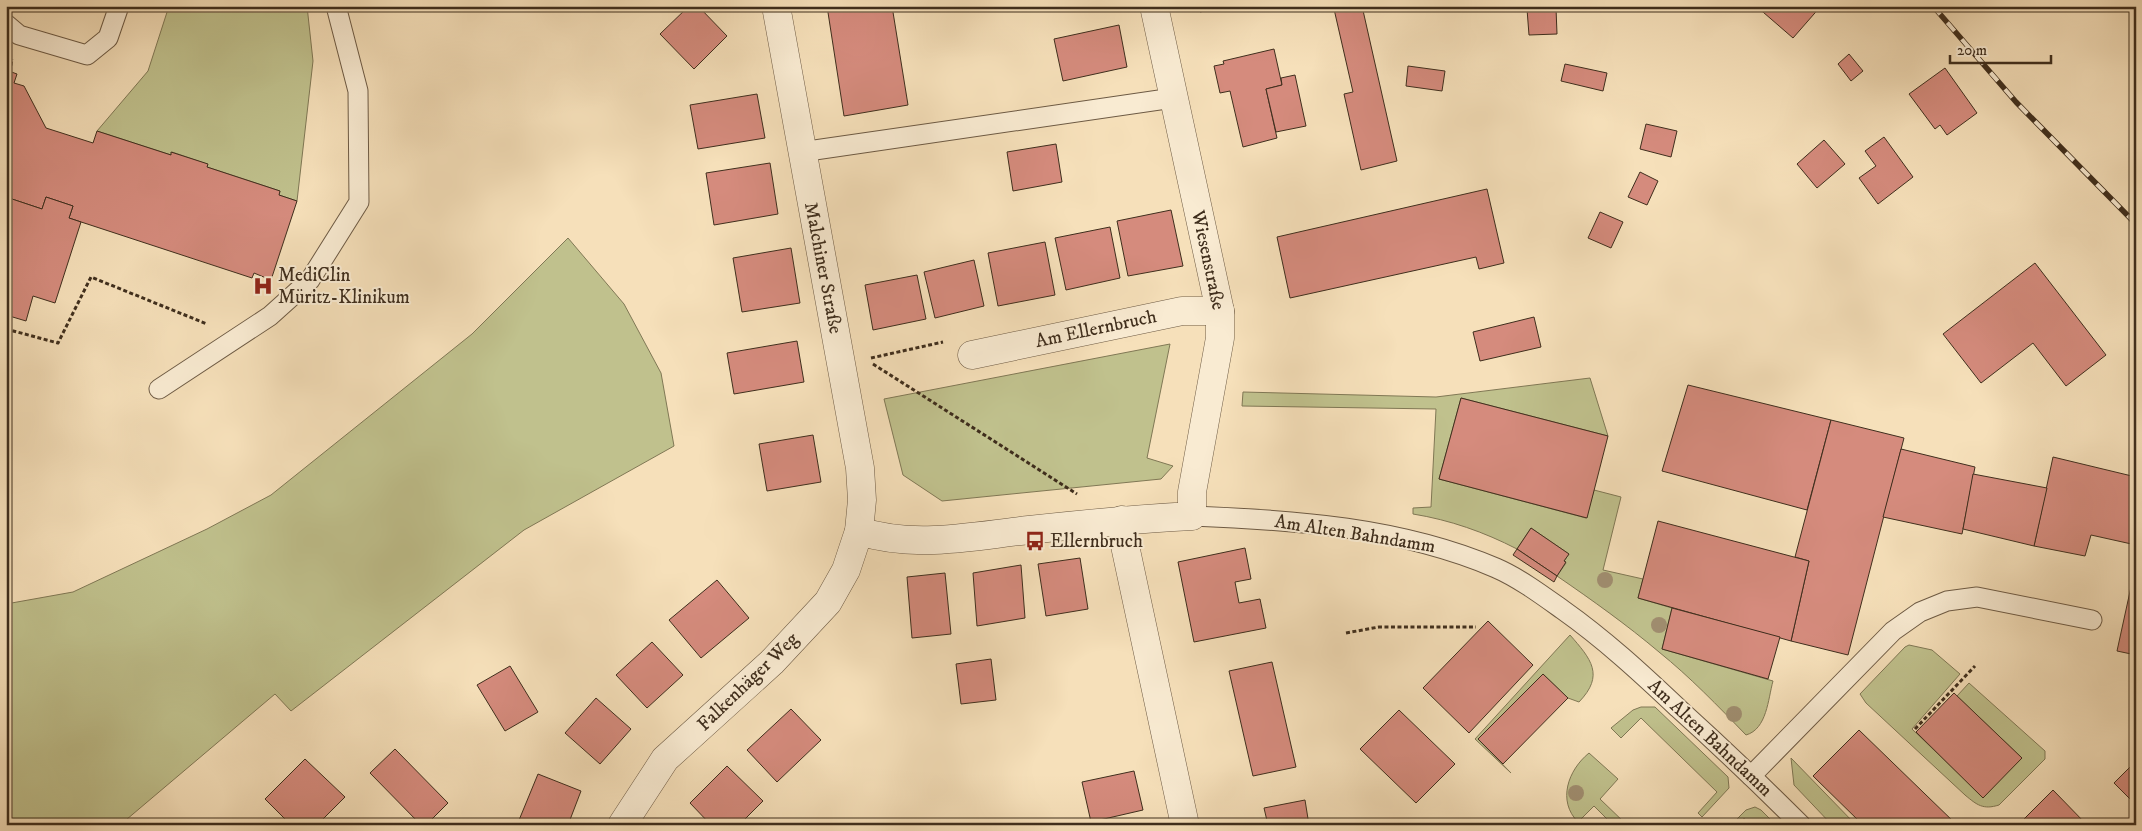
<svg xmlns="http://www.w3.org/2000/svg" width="2142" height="831" font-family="'IM FELL DW Pica',serif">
	<rect width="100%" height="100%" fill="#f6e0ba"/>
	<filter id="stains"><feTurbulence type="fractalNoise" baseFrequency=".004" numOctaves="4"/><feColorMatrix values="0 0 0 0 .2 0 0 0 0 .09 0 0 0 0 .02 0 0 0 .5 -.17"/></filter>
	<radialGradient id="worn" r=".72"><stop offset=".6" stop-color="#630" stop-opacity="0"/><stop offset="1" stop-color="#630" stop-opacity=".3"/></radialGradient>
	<g fill="#c0c18d" stroke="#807855">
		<polygon points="169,6 307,6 313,61 297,201 279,195 280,191 207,167 207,164 172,152 171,155 97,131 148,71"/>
		<polygon points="568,238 624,304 661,373 674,446 524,530 291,711 275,694 120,825 6,825 6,604 73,592 207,529 271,495 472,334"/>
		<polygon points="1170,344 1147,458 1173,466 1161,479 942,501 903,475 884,399"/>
		<path d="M 1590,378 L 1608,436 L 1461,398 L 1439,479 L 1586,518 L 1594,490 L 1621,497 L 1603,570 L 1643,579 L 1638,598 L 1672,608 L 1662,649 L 1773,681 C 1768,699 1767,729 1746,735 C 1718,706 1690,677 1659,652 C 1627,625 1592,600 1557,576 L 1566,563 L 1564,561 L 1569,554 L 1531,528 L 1517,549 C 1484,532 1450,520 1413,514 L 1413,508 L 1431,507 L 1436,409 L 1242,406 L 1243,392 L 1436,397 Z"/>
		<path d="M 1570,635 C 1591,659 1605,675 1579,702 L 1568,698 L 1543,674 L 1478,739 L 1511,773 L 1475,739 Z"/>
		<path d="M 1909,645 L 1932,650 L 1960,674 L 1912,729 L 1983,797 L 2022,758 L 1957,696 L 1969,683 L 2045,751 L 2045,759 L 1999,805 C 1983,810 1977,805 1965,795 L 1866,703 L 1860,694 L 1905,647 Z"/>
		<polygon points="1641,707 1655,707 1728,777 1729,788 1702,817 1698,813 1717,792 1641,718 1621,738 1611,728 1633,710"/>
		<path d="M 1589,753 L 1618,779 L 1600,799 L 1627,825 L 1613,825 L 1594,806 L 1578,822 C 1557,801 1568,770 1589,753 Z"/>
		<polygon points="1791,758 1856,825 1832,825 1794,785"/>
		<polygon points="1755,807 1761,810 1776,825 1751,825 1744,818 1738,825 1731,825 1746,810"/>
	</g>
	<g fill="#d58b7d" stroke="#3f2e1d">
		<polygon points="689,6 698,6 727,36 694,69 660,34"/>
		<polygon points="827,6 892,6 908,105 844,116"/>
		<polygon points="1199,6 1229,6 1200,12"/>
		<polygon points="1345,6 1362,6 1397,161 1361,170 1344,94 1353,92 1334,9"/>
		<polygon points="1756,6 1821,6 1793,38"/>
		<polygon points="1556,8 1557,34 1529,35 1527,9"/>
		<polygon points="1119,25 1127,67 1063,81 1054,39"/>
		<polygon points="1274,49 1282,85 1266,89 1277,138 1243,147 1230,91 1220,93 1214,66 1224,64 1223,61"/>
		<polygon points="1849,54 1863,71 1851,81 1838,64"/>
		<polygon points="1565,64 1607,73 1603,91 1561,81"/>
		<polygon points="1408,66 1445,71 1442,91 1406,86"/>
		<polygon points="1945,68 1977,113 1947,135 1940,125 1935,129 1909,94"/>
		<polygon points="6,70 17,74 14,83 24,86 46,128 93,143 97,131 171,155 171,152 208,164 207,167 280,191 279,195 297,201 271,280 254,273 252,278 69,218 73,206 46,197 42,209 6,197"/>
		<polygon points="1295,75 1306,126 1276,132 1266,89 1282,85 1281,78"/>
		<polygon points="757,94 765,138 698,149 690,105"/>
		<polygon points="1646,124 1677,131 1671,157 1640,149"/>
		<polygon points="1884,137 1913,177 1878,204 1859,178 1876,166 1865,151"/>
		<polygon points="1824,140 1845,164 1817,188 1797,164"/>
		<polygon points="1056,144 1062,182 1013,191 1007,152"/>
		<polygon points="770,163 778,214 714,225 706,173"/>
		<polygon points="1640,172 1658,181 1647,205 1628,197"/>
		<polygon points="1487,189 1504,263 1479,269 1476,257 1290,298 1277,237"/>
		<polygon points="6,197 42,209 46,197 73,206 69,218 81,222 55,303 33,296 26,321 6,315"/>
		<polygon points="1171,210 1183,266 1128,276 1117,221"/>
		<polygon points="1600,212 1623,222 1611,248 1588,238"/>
		<polygon points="1110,227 1120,278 1066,290 1055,238"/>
		<polygon points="1045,242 1055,295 998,306 988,253"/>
		<polygon points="791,248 800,303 742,312 733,258"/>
		<polygon points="974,260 984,306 935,318 924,272"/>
		<polygon points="2035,263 2106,355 2066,386 2033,343 1981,383 1943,334"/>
		<polygon points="917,275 926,319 873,330 865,285"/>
		<polygon points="1534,317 1541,347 1480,361 1473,332"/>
		<polygon points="797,341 804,382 734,394 727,353"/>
		<polygon points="1688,385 1831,420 1807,510 1662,471"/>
		<polygon points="1461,398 1608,436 1587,518 1439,479"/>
		<polygon points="1831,420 1904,438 1848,655 1791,641 1809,561 1795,557"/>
		<polygon points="813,435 821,482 767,491 759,444"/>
		<polygon points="1901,449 1975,467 1962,534 1883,517"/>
		<polygon points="2053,457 2136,477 2136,545 2091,535 2085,556 2034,546"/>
		<polygon points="1973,474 2047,488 2034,546 1963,529"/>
		<polygon points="1658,521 1809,561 1791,641 1638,598"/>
		<polygon points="1531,528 1569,554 1564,561 1566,562 1557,576 1517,549"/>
		<polygon points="1245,548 1251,579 1235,582 1239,603 1260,599 1266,628 1194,642 1178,562"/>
		<polygon points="1517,549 1557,576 1554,582 1513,555"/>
		<polygon points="1080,558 1088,609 1046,616 1038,564"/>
		<polygon points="2136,564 2136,655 2117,651"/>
		<polygon points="1021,565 1025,618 977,626 973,573"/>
		<polygon points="945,573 951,634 912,638 907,577"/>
		<polygon points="717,580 749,618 701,658 669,620"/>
		<polygon points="1672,608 1780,637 1768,679 1662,649"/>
		<polygon points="1488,621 1533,665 1469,733 1423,688"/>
		<polygon points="652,642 683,675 647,708 616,675"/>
		<polygon points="991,659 996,700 961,704 956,664"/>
		<polygon points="1272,662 1296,767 1253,776 1229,671"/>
		<polygon points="510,666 538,712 505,731 477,685"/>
		<polygon points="1543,674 1568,698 1503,764 1478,739"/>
		<polygon points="1954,693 2022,758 1983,798 1916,732"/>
		<polygon points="596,698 631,729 600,764 565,733"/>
		<polygon points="791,709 821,740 777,782 747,750"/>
		<polygon points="1399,710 1455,764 1416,803 1360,749"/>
		<polygon points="1859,730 1957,825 1863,825 1813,776"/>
		<polygon points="395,749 448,803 426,825 421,825 370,773"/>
		<polygon points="305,759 345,797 317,825 291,825 265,799"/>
		<polygon points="2136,761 2136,805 2114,783"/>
		<polygon points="727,766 763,801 739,825 711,825 690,803"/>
		<polygon points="1134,771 1143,810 1091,822 1082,782"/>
		<polygon points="538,774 581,791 568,825 517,825"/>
		<polygon points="2053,790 2087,825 2018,825"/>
		<polygon points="1305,800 1309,825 1268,825 1264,808"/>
	</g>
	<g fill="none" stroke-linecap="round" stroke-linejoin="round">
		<defs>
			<g id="lane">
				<polyline points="6,24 19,35 87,55 108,38 119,6"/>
				<polyline points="801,152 1173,98"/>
				<polyline points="159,389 270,316 310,280 359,202 358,91 336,6"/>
				<path d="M 1192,516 C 1294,520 1401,527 1496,568 C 1519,578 1542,595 1563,610 C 1604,639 1641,673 1678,708 C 1720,746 1761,785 1801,825"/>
				<polyline points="1751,776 1893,631 1920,612 1947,601 1977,597 2092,620"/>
			</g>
			<g id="street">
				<polyline points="972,355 1182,311 1220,311"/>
				<polyline points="1122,520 1124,541 1185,825"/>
				<path d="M 859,531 C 915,549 972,536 1029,530 C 1083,524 1137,519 1192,516 L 1192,492 L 1220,338 L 1220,311 L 1154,6"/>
				<polyline points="622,825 665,759 772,662 828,602 846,570 859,531 862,500 860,468 776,6"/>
			</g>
		</defs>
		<use href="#lane" stroke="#6d5a44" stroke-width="21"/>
		<use href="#street" stroke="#6d5a44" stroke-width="29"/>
		<g stroke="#3f2e1d" stroke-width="3" stroke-dasharray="4 2.5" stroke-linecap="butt">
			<polyline points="10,72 12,59"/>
			<polyline points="6,329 58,343 91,277 207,324"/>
			<polyline points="871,358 943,342"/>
			<polyline points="873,364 1077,494"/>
			<polyline points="6,413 10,447"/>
			<polyline points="1346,633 1379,627 1476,627"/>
			<polyline points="1915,729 1975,666"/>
		</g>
		<use href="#lane" stroke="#f9ebd2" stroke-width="19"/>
		<use href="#street" stroke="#f9ebd2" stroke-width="28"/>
		<defs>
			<polyline id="rail" points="1933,6 2016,102 2136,224"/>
		</defs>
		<use href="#rail" stroke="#3f2e1d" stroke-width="5.5"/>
		<use href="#rail" stroke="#f9ebd2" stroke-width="4" stroke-dasharray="11" stroke-linecap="butt"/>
	</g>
	<g fill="#a08e70">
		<circle cx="1605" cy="580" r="8"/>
		<circle cx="1659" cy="625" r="8"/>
		<circle cx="1734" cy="714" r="8"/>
		<circle cx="1576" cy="793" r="8"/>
	</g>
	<defs>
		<symbol id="hospital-bare" viewBox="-9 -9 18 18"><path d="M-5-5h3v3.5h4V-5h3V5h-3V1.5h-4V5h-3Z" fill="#8f2418" stroke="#f9ebd2" stroke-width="2.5" paint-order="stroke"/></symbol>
		<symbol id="bus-bare" viewBox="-9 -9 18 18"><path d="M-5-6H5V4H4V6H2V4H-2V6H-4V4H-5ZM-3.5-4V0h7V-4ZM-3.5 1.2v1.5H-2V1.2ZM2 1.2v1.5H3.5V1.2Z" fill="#8f2418" stroke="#f9ebd2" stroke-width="2.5" paint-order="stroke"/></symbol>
	</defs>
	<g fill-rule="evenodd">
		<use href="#hospital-bare" x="249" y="272" width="28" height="28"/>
		<use href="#bus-bare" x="1021" y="527" width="28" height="28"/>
	</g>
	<g text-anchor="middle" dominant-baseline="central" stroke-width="4" stroke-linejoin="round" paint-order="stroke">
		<g font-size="19" fill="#3f2e1d" stroke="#f9ebd2">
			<text transform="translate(1208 260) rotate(78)">Wiesenstraße</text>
			<text transform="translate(823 268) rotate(79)">Malchiner Straße</text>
			<text transform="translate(1096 329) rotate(-12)">Am Ellernbruch</text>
			<text transform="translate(1355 534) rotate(9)">Am Alten Bahndamm</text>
			<text transform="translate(748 682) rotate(-44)">Falkenhäger Weg</text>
			<text transform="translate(1710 738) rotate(43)">Am Alten Bahndamm</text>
		</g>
		<g font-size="19" fill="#3f2e1d" stroke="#f9ebd2" text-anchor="start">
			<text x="278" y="275">MediClin<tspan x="278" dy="22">Müritz-Klinikum</tspan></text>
			<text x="1050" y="541">Ellernbruch</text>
		</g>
	</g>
	<rect width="2142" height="831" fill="none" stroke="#f6e0ba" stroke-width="25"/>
	<rect x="8" y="8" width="2127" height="816" fill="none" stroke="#3f2e1d" stroke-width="2.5"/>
	<rect x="12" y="12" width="2117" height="806" fill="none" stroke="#3f2e1d"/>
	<path d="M1950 55v8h101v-8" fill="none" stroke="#3f2e1d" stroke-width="2.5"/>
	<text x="1957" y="55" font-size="15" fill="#3f2e1d" stroke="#f9ebd2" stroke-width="4" paint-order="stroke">20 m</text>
	<rect width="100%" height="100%" filter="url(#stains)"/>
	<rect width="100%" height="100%" fill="url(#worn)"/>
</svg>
